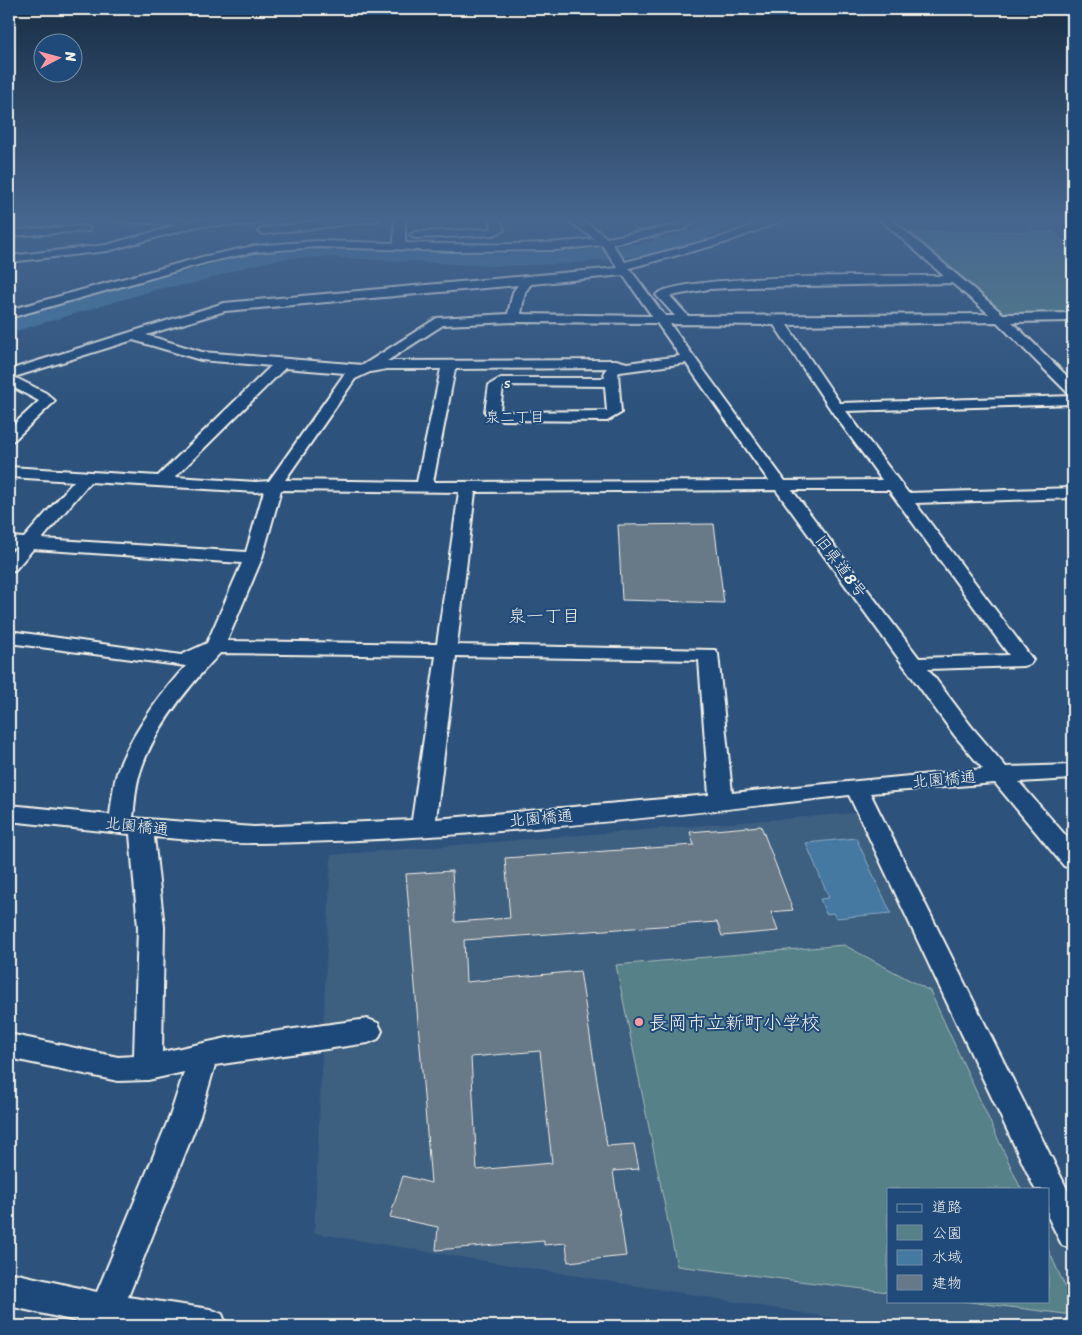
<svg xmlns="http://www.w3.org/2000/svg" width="1082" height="1335" font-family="Sriracha,'Klee One',sans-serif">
	<rect width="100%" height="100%" fill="#2d537d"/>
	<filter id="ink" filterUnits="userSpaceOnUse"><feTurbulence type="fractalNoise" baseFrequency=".02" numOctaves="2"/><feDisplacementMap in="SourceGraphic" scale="10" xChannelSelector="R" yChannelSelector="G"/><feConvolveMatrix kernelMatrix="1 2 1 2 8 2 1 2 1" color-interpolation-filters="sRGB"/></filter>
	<g filter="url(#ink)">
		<polygon fill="#3e5e80" points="855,813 1036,1189 888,1189 888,1301 1048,1301 1048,1215 1073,1267 1073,1326 883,1326 314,1233 331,855"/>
		<g fill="#578189" stroke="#a6b9b8">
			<polygon points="911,232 1053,232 1073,250 1073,312 1005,314"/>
			<polygon points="844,945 930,991 1021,1189 888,1189 888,1292 677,1266 616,965"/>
			<polygon points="1048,1249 1073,1304 1073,1315 962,1301 1048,1301"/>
		</g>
		<polygon fill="#4479a2" stroke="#8aa9be" points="856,838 891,913 836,918 833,913 826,914 820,899 829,898 806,843"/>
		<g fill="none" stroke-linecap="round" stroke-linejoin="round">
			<polyline stroke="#8aa9be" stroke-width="4" points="634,228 668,243"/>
			<polygon fill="#4479a2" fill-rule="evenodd" points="723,218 732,219 735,223 732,227 697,242 639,256 565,264 494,266 324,257 282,259 249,266 191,284 162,288 9,333 9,319 151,277 188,271 238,256 282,247 324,245 494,254 565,252 639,244 683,233"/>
		</g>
		<g fill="#677988" stroke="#f4f1e8" fill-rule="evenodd">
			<polygon points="714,524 724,603 622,600 618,525"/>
			<path d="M 761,826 L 793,910 L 771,912 L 778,931 L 722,936 L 717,922 L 464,940 L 466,982 L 580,971 L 607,1146 L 634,1144 L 639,1169 L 613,1171 L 626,1256 L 568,1262 L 566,1243 L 544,1245 L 544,1241 L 436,1250 L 438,1227 L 390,1217 L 403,1176 L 431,1183 L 406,874 L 452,871 L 455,922 L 510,918 L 505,858 L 694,845 L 690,832 ZM 540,1051 L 552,1163 L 477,1170 L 471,1057 Z"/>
		</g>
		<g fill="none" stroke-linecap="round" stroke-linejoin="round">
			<defs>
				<g id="minor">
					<polygon points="112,218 181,219 185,220 185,223 198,220 259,218 264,221 259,224 198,226 107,251 9,262 9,256 106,245 179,225 117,221"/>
					<polygon points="340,218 381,218 376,221 263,234 258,231 263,228"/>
					<path d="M 395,218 L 405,218 L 405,243 C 468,245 532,246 595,239 L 565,218 C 584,218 593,227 607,238 L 678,225 L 688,218 L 700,218 L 685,229 L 612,244 L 625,262 L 719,238 L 772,218 L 785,218 L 784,220 L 727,242 L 629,268 L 665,316 L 675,316 L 656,295 C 676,273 903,276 944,276 L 879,218 L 890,218 L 1003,314 L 1073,313 L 1073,321 L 1012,322 L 1073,382 L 1073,394 L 1068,393 L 997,322 L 787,325 L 840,403 L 1073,396 L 1073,404 L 846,411 L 908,493 L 1073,488 L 1073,498 L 915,503 L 1033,660 L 1030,664 L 1023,666 L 928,669 L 971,726 L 1006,767 L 1073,765 L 1073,779 L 1019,782 L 1073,844 L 1073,869 L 1064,866 L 995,783 L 870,793 L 1073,1201 L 1073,1249 L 1062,1245 L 1048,1217 L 1048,1189 L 1035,1189 L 849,795 C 653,818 453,840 256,843 C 222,844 187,839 154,837 L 164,927 L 162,1052 L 227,1038 L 368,1019 L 378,1023 L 382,1031 L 378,1039 L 368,1043 L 215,1065 L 200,1116 L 128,1297 L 210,1309 L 222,1314 L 227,1326 L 83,1326 L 84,1323 L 9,1306 L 9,1272 L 97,1292 L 170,1116 L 184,1072 L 148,1080 L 118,1081 L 9,1058 L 9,1034 L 118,1057 L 134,1056 L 138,927 L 130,834 L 9,821 L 9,805 L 110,815 C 112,801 113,786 117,773 C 127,741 162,691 186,666 L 9,643 L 9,631 L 181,655 L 207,643 L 242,563 L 33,549 L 15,570 L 9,571 L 9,555 L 15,548 L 9,547 L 9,537 L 24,538 L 74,481 L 9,477 L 9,467 L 158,476 L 271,366 L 201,360 L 133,340 L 14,377 L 46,393 L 55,401 L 14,440 L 9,442 L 9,429 L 39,401 L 9,385 L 9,370 L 224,303 L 618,268 L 602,245 L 556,250 L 453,251 L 317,247 L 254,252 L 208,262 L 9,318 L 9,310 L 202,257 L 254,246 L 317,241 L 394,243 ZM 623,275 L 652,316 L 521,314 L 525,292 L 531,284 ZM 952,283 L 989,314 L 688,316 L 670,296 L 709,289 L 751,287 ZM 518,285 L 513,292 L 508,314 L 437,318 L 363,365 L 202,352 L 146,335 L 225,311 ZM 514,322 L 657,323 L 680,356 L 627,363 L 616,360 L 387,361 L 443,325 ZM 670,324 L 774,325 L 831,410 L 882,480 L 785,481 ZM 686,363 L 769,481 L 433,482 L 455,369 L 607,368 L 604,372 L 605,378 L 501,378 L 489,385 L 485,412 L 487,415 L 502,420 L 607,421 L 621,413 L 618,373 L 620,372 ZM 285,368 L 345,373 L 269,481 L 256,482 L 175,477 ZM 387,369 L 441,369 L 417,482 L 285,480 L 355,379 L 370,372 ZM 508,385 L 605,386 L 607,411 L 504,412 L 500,410 L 503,387 ZM 90,482 L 256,492 L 264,491 L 246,552 L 42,539 ZM 281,490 L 459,492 L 437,644 L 227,641 L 262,558 ZM 776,490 L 955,736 L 983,769 L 732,793 L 718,654 L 715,650 L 457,645 L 475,492 ZM 792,490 L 889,490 L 1009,655 L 919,658 ZM 220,653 L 436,656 L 412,820 L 254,827 L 133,818 C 135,803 135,787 140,773 C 153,729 189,686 220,653 ZM 456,656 L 699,660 L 709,795 L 436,819 Z"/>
					<polygon points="490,218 500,218 504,230 494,235 415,238 410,235 415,232 492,229"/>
					<polygon points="85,226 90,229 89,231 9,236 9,230"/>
				</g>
			</defs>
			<use href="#minor" stroke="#f4f1e8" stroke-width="4"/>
			<use href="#minor" fill="#1f4a7a" fill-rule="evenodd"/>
		</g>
	</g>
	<linearGradient id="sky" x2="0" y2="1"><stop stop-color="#192e45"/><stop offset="0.54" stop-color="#46668f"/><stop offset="1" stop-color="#46668f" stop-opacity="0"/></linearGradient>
	<rect width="1082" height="405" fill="url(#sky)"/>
	<circle fill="#ff9aa2" stroke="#1f4a7a" stroke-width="2" cx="639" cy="1022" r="5"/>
	<g text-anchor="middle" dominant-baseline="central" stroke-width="4" stroke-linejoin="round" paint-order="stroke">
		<g font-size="14" fill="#f4f1e8" stroke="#1f4a7a">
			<text transform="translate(507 383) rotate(-8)">s</text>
		</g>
		<g font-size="15" fill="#f4f1e8" stroke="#1f4a7a">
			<text x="515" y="417">泉二丁目</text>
		</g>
		<g font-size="16" fill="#f4f1e8" stroke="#1f4a7a">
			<text transform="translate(841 566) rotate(53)">旧県道8号</text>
			<text transform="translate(944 779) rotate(-5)">北園橋通</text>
			<text transform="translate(541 818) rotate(-5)">北園橋通</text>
			<text transform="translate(137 826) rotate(6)">北園橋通</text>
		</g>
		<g font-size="18" fill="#f4f1e8" stroke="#1f4a7a">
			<text x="544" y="616">泉一丁目</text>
		</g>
		<g font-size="19" fill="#f4f1e8" stroke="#1f4a7a" text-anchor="start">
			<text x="649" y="1022">長岡市立新町小学校</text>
		</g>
	</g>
	<rect width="1082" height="1335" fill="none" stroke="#1f4a7a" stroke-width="30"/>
	<rect x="15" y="15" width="1052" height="1305" fill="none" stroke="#f4f1e8" stroke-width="2" filter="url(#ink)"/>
	<rect x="887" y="1188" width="162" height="115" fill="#1f4a7a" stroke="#748da6"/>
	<rect x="897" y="1204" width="25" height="8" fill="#1f4a7a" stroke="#748da6"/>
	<text x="932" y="1212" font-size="15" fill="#f4f1e8">道路</text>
	<rect x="897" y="1225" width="25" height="15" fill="#578189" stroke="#748da6"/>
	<text x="932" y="1238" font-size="15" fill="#f4f1e8">公園</text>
	<rect x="897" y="1250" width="25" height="15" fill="#4479a2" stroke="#748da6"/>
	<text x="932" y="1262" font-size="15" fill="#f4f1e8">水域</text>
	<rect x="897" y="1275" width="25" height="15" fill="#677988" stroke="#748da6"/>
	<text x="932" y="1288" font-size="15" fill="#f4f1e8">建物</text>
	<g transform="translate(58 58) rotate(84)"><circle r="24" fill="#1f4a7a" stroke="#748da6"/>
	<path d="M0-4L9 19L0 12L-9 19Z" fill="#ff9aa2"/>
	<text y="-8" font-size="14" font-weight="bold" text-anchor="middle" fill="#f4f1e8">N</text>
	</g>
</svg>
